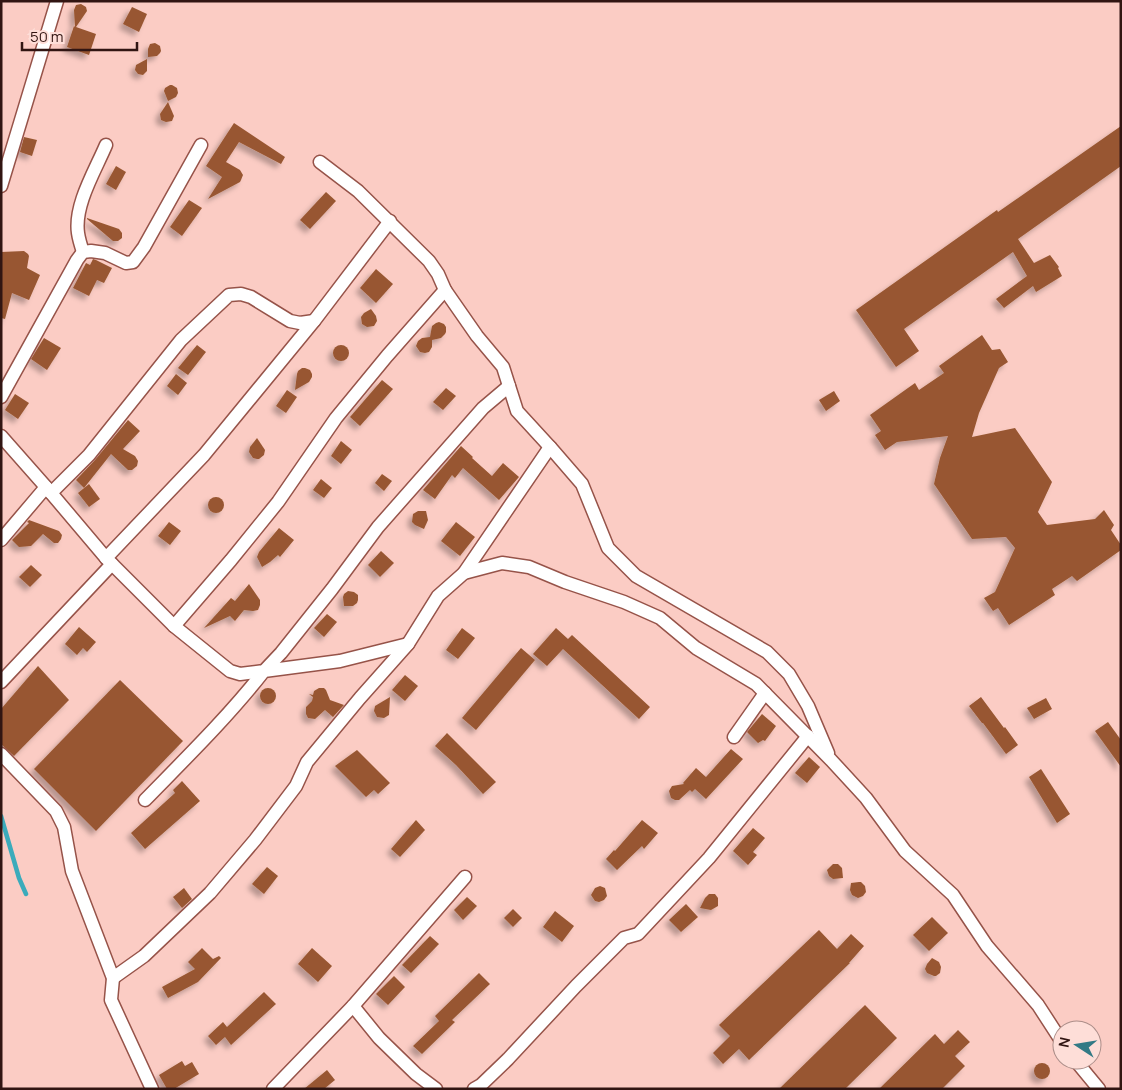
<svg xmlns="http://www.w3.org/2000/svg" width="1122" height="1090" font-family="Manrope,sans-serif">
	<defs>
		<filter id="shadow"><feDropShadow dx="-4.5" dy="4.5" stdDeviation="2.5" flood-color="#0004"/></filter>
	</defs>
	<rect width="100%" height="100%" fill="#fbccc4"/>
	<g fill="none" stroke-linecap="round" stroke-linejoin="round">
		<polyline stroke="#3babbb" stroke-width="4.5" points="1,816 19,878 26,894"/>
	</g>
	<g fill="#985731" filter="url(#shadow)">
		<polygon points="81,4 86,7 87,11 76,27 96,34 89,55 67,47 74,26 75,27 74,10 76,5"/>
		<polygon points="132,7 147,14 139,32 123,24"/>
		<polygon points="155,43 160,46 161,51 160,53 157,56 148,57 148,49 150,44"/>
		<polygon points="147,59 147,71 143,75 138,74 135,70 136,65"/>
		<polygon points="170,85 172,85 177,88 178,93 176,97 168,101 164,91 165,88"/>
		<polygon points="168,102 174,116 172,121 166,122 161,120 160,114"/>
		<polygon points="234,123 285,157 281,164 239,142 226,162 240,170 243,175 241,180 240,182 208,199 222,177 206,166"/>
		<polygon points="1121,126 1121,166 1018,239 1034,263 1050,255 1059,267 1058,268 1062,276 1036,292 1033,286 1004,308 996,299 1027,276 1013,252 904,329 919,351 896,367 856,310 997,210 998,212"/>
		<polygon points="24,137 37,140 32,156 20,152"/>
		<polygon points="116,166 126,172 116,190 106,184"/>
		<polygon points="326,192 336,201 310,229 300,220"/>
		<polygon points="189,200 202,208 182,236 170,227"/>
		<polygon points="87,218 119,229 122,233 122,238 118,241 113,241 87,219"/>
		<polygon points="24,251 28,254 29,256 27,268 40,275 29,300 12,293 5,319 1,318 1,252"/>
		<polygon points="93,259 96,260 112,268 104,283 97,280 89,296 73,288 86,263 90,265"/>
		<polygon points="376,269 393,284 376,303 360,288"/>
		<polygon points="371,309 376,316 377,321 374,326 367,327 362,324 361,317 364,313"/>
		<polygon points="439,322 444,324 446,327 446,332 445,334 441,338 432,340 432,347 429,352 425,353 420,352 416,346 418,341 422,338 430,337 432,326 436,323"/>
		<polygon points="982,335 992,350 1000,349 1008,362 999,368 979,413 972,437 1015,428 1052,482 1038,512 1047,525 1095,519 1104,510 1114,525 1111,530 1121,545 1121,550 1077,581 1072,576 1052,589 1055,595 1009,625 998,608 993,611 984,598 995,592 1015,548 1006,537 972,539 934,484 940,458 948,436 897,442 885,450 875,435 881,431 870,415 915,383 919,390 944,373 939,366"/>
		<polygon points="44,338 61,348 47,370 31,359"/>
		<polygon points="197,345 206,352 188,375 178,368"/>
		<circle cx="341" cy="353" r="8"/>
		<polygon points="302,368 305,368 310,370 312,374 312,377 309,382 295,390 297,374 298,371"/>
		<polygon points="176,374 187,383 178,395 167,386"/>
		<polygon points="382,380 393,389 360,426 350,417"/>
		<polygon points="446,388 456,396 443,410 433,402"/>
		<polygon points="287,390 297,397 286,413 276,406"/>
		<polygon points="834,391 840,401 826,411 819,400"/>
		<polygon points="15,394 29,403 18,419 5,410"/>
		<polygon points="128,420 140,431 123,449 135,456 138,461 137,466 132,470 128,470 111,454 84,488 76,480 95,460"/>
		<polygon points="257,438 265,450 264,455 259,459 257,459 253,458 249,452 250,447"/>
		<polygon points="341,441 352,450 341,464 331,456"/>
		<polygon points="461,446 473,457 472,458 492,476 503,463 519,477 499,500 463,468 455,478 452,475 435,499 423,490"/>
		<polygon points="382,474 392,481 384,491 375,483"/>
		<polygon points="321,479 332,488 324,498 313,490"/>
		<polygon points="89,484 100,499 89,507 78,493"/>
		<circle cx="216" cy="505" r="8"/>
		<polygon points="418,511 426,511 428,520 424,529 415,525 412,522 413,514"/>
		<polygon points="29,520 59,531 62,535 61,539 58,543 54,543 43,534 31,546 19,547 12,540 29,523 27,522"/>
		<polygon points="169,522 181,531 170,545 158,536"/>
		<polygon points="456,522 475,537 460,556 441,541"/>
		<polygon points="279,528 294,540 280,557 278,555 270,562 262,567 257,557 259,552"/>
		<polygon points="381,551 394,563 380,577 368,565"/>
		<polygon points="31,565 42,575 30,587 19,577"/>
		<polygon points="249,584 260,600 260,605 258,610 253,611 244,610 235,621 230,616 204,628 231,598 235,601"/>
		<polygon points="348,591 354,592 358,595 358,600 357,603 353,606 344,606 343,597 344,594"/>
		<polygon points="327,614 337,622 324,637 314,628"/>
		<polygon points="79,627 96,642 87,652 83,648 77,655 65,644"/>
		<polygon points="462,628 475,638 458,659 446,650"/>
		<polygon points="556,628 568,639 572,635 650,707 639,719 563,649 547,666 533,654"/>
		<polygon points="521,648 535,660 476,730 462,718"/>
		<polygon points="38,666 69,700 14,756 1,744 1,709"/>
		<polygon points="405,675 418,686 405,701 392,690"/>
		<polygon points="120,680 183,741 96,831 34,769"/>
		<polygon points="319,688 324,688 326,690 330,700 344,705 333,717 325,710 315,719 308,718 306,714 306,707 312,701 313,697 309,694 313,695 314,691"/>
		<circle cx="268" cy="696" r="8"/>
		<polygon points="390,697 389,715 384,718 377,717 374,711 375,706"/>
		<polygon points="981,697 1004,728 1005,727 1018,745 1006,754 983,723 982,723 969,706"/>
		<polygon points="1046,698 1052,709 1034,719 1027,708"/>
		<polygon points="762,714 776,726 765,741 763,740 758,743 747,732"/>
		<polygon points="1108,722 1121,740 1121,767 1095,731"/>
		<polygon points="447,733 496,782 483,794 456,765 435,746"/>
		<polygon points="731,749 743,759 706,799 695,789 692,792 690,790 679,800 675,800 671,798 669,791 672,786 684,784 683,783 696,768 706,777"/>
		<polygon points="357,750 390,783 378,794 374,790 366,797 335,766"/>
		<polygon points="809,757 820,767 807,783 795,773"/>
		<polygon points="1041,769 1070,814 1057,823 1029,777"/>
		<polygon points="182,781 200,801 145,849 131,833 175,793 173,790"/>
		<polygon points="416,820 425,830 400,857 391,849"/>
		<polygon points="642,820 658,833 644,849 642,846 617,870 606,859 614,850 615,851"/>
		<polygon points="753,828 765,838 753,852 757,855 748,865 733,851"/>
		<polygon points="833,864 838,864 842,868 843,878 833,879 829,876 827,870"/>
		<polygon points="267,867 278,876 264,894 252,884"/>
		<polygon points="859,882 861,882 865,886 866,892 863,896 858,898 852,895 850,890 851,883"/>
		<polygon points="600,886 605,888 607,896 604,900 599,902 595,901 591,895 595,888"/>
		<polygon points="184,888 192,899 182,908 173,897"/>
		<polygon points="709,894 715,894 718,898 718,906 711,910 700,908 705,898"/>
		<polygon points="467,897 477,906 463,920 454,910"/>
		<polygon points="686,904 698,917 681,932 669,920"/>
		<polygon points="513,909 522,918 513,927 504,918"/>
		<polygon points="555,911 574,926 562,942 543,927"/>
		<polygon points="932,917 948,933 929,951 913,935"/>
		<polygon points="819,930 837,949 851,934 864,946 849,963 850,963 749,1060 739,1049 723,1064 713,1053 730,1036 719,1025"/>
		<polygon points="430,936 439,944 411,973 402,965"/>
		<polygon points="202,948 213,959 219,956 221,958 198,982 168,998 162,987 195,969 188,962"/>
		<polygon points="312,948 332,966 318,982 298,964"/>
		<polygon points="932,958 939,962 941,967 940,973 936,976 934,976 927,973 925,969 927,964"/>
		<polygon points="479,973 490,984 452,1020 455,1022 422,1054 413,1046 439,1021 435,1016"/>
		<polygon points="394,976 405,987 388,1005 376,994"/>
		<polygon points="264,992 276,1004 231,1045 225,1037 216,1045 208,1036 223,1022 227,1027"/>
		<polygon points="865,1005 897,1038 845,1089 779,1089"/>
		<polygon points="958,1030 970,1042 955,1056 965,1066 942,1089 879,1089 935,1034 944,1044"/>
		<polygon points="182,1061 185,1066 192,1062 199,1074 174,1089 167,1089 159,1075"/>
		<circle cx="1042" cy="1071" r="8"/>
		<polygon points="327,1070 335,1080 324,1089 304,1089"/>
	</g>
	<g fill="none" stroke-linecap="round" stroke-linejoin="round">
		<defs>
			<g id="minor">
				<polyline points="320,162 358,191 429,261 438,274 445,290 477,336 503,367 517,411 550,447 582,484 608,548 636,576 767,652 789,674 808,706 828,753"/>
				<polyline points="1,186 57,1"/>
				<path d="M 83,252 C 81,246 79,240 78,233 C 74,205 95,171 106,145"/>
				<polyline points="1,397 77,260 83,252 91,251 105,253 126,263 133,262 144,247 201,145"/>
				<polyline points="1,436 46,487 106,558 174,626 230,671 240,674 264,671 281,653 332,589 378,527 483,408 509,386"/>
				<polyline points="51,493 89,455 181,340 229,295 241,294 251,297 290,321 300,323 314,321"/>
				<polyline points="1,540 46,487"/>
				<polyline points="106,558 204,455 314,321 390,221"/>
				<polyline points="464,573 550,447"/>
				<polyline points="174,626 231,560 278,502 336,418 387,356 445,290"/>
				<polyline points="1,682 112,564"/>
				<polyline points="734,737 765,693"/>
				<polyline points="1,754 56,811 64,827 72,871 113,978 111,1000 152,1089"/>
				<path d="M 145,800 C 186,758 228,717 264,671 L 340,661 L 408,644"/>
				<polyline points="113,978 144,956 210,893 255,840 296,786 307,762 360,698 408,644 438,596 464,573 502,563 529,567 565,582 624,602 660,618 696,648 756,684 831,760 866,798 905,851 953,895 987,946 1038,1005 1062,1042"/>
				<polyline points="353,1006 379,1038 416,1074 436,1089"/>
				<polyline points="1075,1060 1099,1089"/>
				<polyline points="273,1089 353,1006 465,877"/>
				<polyline points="474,1089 481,1085 508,1059 576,986 624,938 638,934 709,858 808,736"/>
			</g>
		</defs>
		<use href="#minor" stroke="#965349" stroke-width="15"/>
		<use href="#minor" stroke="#fff" stroke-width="12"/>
	</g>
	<rect width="1122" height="1090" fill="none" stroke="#311512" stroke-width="5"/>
	<g transform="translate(1077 1045) rotate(282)"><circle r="24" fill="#feded8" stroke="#ac8e89"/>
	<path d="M0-4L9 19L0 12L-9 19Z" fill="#337a85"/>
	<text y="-8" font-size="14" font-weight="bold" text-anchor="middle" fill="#311512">N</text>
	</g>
	<path d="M22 42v8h115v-8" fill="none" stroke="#311512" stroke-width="2.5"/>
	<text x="30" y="42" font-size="15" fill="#311512" stroke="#feded8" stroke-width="4" paint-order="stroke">50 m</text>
</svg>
